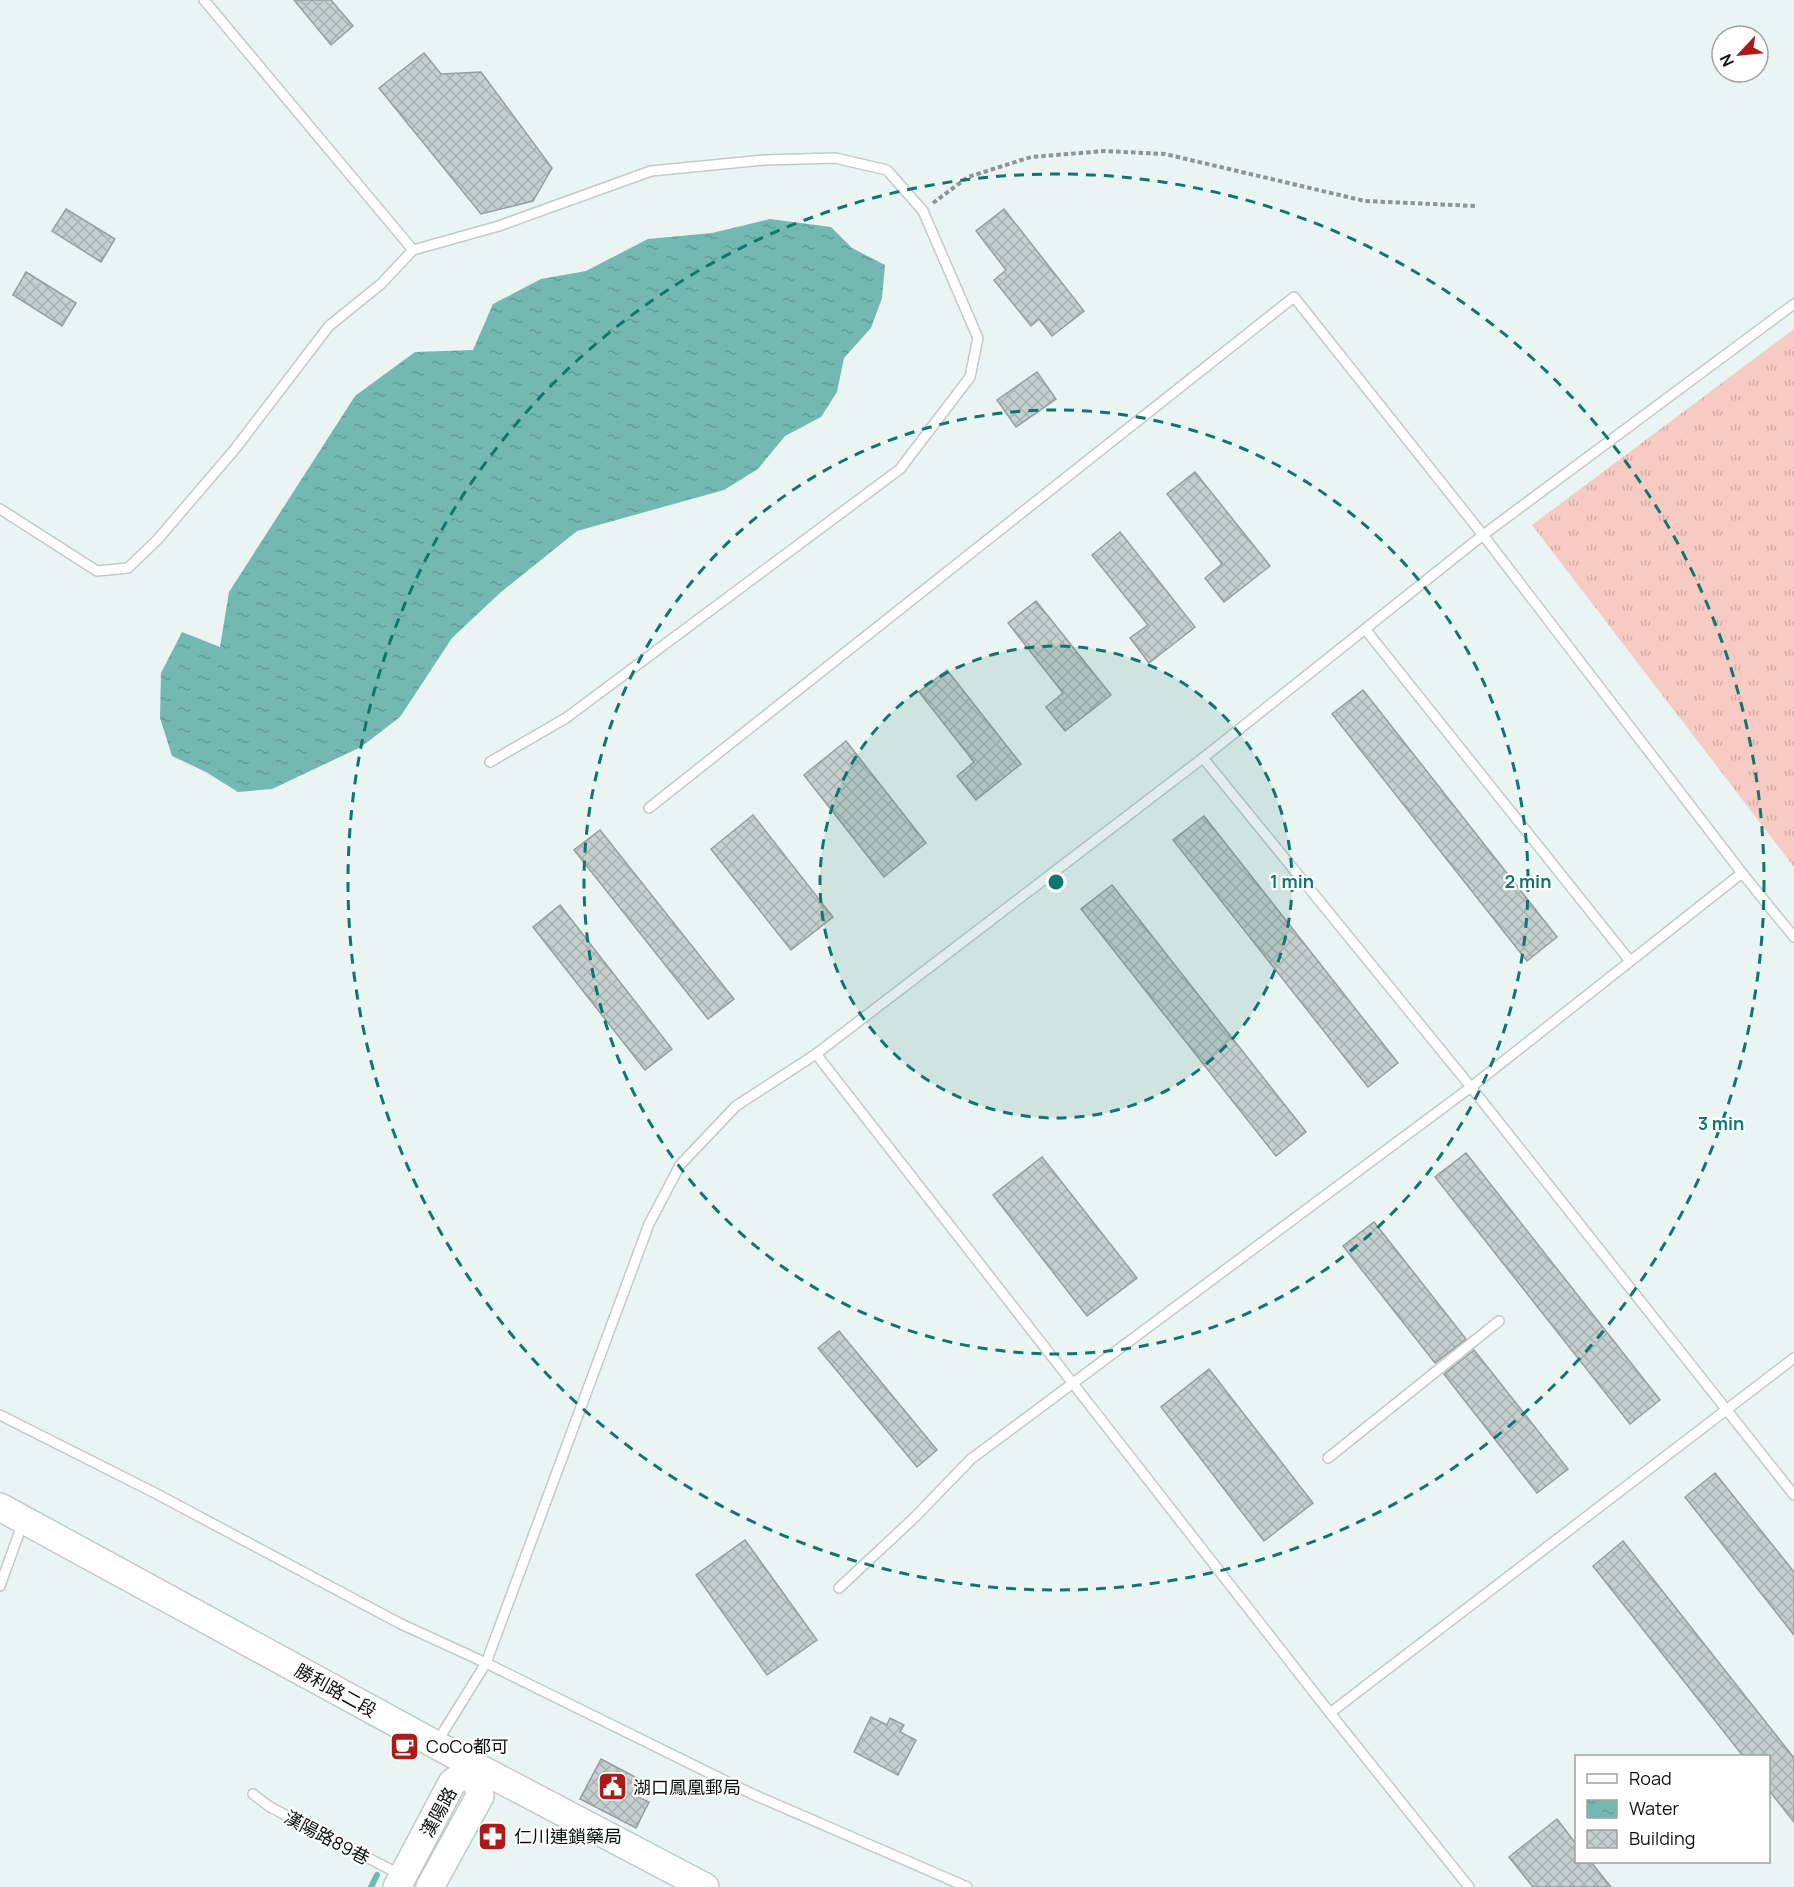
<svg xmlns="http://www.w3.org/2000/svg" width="1794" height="1887" font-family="Manrope,'Noto Sans TC',sans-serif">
	<defs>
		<pattern id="grass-tufts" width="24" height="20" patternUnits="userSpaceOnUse" patternTransform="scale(1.5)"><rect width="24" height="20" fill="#f8cac4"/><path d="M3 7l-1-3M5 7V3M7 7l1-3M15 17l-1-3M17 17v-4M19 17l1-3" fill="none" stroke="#d3aca7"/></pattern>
		<pattern id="water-ripples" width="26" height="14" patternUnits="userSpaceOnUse" patternTransform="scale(1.5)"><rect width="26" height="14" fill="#73b8b1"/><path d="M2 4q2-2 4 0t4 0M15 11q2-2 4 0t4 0" fill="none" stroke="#629d97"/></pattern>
		<pattern id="building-cross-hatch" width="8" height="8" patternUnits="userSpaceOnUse" patternTransform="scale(1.5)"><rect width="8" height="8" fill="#c5cfcd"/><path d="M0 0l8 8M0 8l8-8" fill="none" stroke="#a8b1af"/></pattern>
	</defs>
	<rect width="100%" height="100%" fill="#eaf4f2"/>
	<polygon fill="url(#grass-tufts)" points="1794,329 1794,867 1532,525"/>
	<polygon fill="url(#water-ripples)" points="770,219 831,227 852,248 885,265 882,298 871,328 844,358 837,392 821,417 785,436 758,469 724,490 577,531 501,592 452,638 400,717 361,747 272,789 238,792 206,772 172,756 160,718 161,673 182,632 220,647 229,592 355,396 415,352 473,350 493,304 541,279 586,271 648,239 712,233"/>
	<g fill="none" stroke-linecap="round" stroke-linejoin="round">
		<polyline stroke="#73b8b1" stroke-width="6" points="371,1887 377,1875"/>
	</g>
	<g fill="url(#building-cross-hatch)" stroke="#969f9e" stroke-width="1.5">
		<polygon points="294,0 331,0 353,26 331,45"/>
		<polygon points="424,53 441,74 481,72 552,168 533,201 481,214 379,88"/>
		<polygon points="66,209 115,239 101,262 52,231"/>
		<polygon points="1004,209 1084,311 1052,336 1039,319 1031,326 994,280 1006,270 976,231"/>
		<polygon points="26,272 76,303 62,326 13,295"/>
		<polygon points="1037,372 1056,399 1016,427 997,400"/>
		<polygon points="1195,472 1270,566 1224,602 1205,578 1222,564 1167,494"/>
		<polygon points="1120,532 1195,627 1149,663 1130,638 1148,625 1092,555"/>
		<polygon points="1036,601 1111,695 1065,731 1046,707 1063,693 1008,623"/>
		<polygon points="947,670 1021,764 976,800 957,776 974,762 919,692"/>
		<polygon points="1363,690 1557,937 1527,961 1332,714"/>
		<polygon points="846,741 926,843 884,877 804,775"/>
		<polygon points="753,815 833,917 791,950 711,849"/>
		<polygon points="1204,816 1398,1063 1368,1087 1173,840"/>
		<polygon points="600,830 734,999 708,1019 574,850"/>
		<polygon points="1112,885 1306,1132 1276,1156 1081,909"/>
		<polygon points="560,905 672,1049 645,1070 533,927"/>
		<polygon points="1466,1153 1660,1400 1630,1424 1435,1177"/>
		<polygon points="1042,1157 1137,1278 1087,1316 993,1195"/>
		<polygon points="1374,1222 1466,1339 1435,1363 1343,1246"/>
		<polygon points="839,1331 937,1450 917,1467 818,1348"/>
		<polygon points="1474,1350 1568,1469 1537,1493 1444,1374"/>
		<polygon points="1209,1369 1313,1503 1264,1541 1161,1407"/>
		<polygon points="1715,1473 1794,1572 1794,1635 1685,1497"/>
		<polygon points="745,1540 817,1640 767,1675 696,1575"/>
		<polygon points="1623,1541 1794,1758 1794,1822 1768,1789 1768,1756 1743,1756 1593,1566"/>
		<polygon points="871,1717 887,1725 890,1718 904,1725 900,1732 916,1740 898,1775 854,1752"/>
		<polygon points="601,1759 641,1780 634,1795 649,1802 636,1828 580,1799"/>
		<polygon points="1557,1819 1576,1844 1576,1862 1591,1862 1611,1887 1533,1887 1509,1857"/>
	</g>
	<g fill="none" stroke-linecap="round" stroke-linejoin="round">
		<defs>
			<g id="lane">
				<polyline points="204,0 413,250"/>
				<polyline points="0,509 97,571 128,568 158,539 235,449 329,326 381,284 413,250 499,226 651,171 764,160 835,158 887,170 923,211 978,338 970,377 900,469 566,718 490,762"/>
				<polyline points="1365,629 1630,961"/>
				<polyline points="1203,758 1471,1087 1794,1495"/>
				<polyline points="649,808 1294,297 1483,535 1742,873 1794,937"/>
				<polyline points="816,1054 1330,1713 1469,1887"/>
				<polyline points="0,1415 155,1493 399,1623 486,1663 750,1793 967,1887"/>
				<polyline points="1328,1458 1499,1321"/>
				<polyline points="0,1586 23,1522"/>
				<polyline points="839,1588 915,1517 971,1459 1471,1087 1742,873"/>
				<polyline points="1330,1713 1794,1358"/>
				<polyline points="437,1742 486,1663 649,1224 680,1165 736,1106 816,1054 1203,758 1483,535 1794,304"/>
				<polyline points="253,1794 270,1807 401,1875"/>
			</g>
			<g id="secondary">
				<polyline points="0,1507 475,1766 705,1887"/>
				<polyline points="397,1887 452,1783 475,1766 480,1796 430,1887"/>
			</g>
		</defs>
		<use href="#lane" stroke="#c2cbca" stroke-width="12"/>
		<use href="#secondary" stroke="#c2cbca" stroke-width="30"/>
		<polyline stroke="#8e9594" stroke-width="4" stroke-dasharray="4.5 3" stroke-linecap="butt" points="933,203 968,177 1031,157 1105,151 1165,154 1365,201 1475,206"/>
		<use href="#lane" stroke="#fff" stroke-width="9"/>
		<use href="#secondary" stroke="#fff" stroke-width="27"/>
	</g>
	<circle cx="1056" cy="882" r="236" fill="#0f766e" fill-opacity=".12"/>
	<g fill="none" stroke="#0f766e" stroke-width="3" stroke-dasharray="10 8">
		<circle cx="1056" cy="882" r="236"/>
		<circle cx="1056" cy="882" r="472"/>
		<circle cx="1056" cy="882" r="708"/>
	</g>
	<defs>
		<symbol id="cafe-square" viewBox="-11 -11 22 22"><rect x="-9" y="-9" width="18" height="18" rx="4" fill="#ac1a19" stroke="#fff"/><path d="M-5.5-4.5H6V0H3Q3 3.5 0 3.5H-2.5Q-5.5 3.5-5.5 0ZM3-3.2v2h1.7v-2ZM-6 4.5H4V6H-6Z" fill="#fff"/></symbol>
		<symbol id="civic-square" viewBox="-11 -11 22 22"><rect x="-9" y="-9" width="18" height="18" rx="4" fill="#ac1a19" stroke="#fff"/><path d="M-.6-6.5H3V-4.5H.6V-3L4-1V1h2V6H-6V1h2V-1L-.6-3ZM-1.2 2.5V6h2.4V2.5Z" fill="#fff"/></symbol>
		<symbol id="pharmacy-square" viewBox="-11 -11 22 22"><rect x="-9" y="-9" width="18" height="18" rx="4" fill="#ac1a19" stroke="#fff"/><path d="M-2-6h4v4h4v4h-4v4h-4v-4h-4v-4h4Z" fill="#fff"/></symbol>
	</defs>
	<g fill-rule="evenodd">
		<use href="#cafe-square" x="388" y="1730" width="33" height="33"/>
		<use href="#civic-square" x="596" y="1770" width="33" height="33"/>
		<use href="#pharmacy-square" x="476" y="1820" width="33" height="33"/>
	</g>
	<g text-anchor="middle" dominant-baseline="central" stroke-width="4.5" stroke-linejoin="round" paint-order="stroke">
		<g font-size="18" fill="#0e1111" stroke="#fff">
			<text transform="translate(336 1690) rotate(29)">勝利路二段</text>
			<text transform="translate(438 1812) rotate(-61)">漢陽路</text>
			<text transform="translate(327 1837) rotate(28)">漢陽路89巷</text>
		</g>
		<g font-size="18" fill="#0e1111" stroke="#fff" text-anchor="start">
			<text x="426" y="1746">CoCo都可</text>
			<text x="633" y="1787">湖口鳳凰郵局</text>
			<text x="514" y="1836">仁川連鎖藥局</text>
		</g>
	</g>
	<circle cx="1056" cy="882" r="9" fill="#0f766e" stroke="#fff" stroke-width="3"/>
	<g font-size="18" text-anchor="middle" font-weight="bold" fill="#0f766e" stroke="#fff" stroke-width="4.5" stroke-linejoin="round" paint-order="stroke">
		<text x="1292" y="888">1 min</text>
		<text x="1528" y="888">2 min</text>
		<text x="1721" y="1130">3 min</text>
	</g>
	<rect x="1575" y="1755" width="195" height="108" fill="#ffffff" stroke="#9fa0a0" stroke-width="1.5"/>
	<rect x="1587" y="1774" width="30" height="9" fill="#ffffff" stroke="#9fa0a0" stroke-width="1.5"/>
	<text x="1629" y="1785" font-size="18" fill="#0e1111">Road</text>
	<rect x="1587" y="1800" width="30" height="18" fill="url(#water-ripples)" stroke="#9fa0a0" stroke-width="1.5"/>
	<text x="1629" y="1815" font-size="18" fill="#0e1111">Water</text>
	<rect x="1587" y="1830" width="30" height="18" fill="url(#building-cross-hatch)" stroke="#9fa0a0" stroke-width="1.5"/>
	<text x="1629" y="1845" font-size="18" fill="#0e1111">Building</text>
	<g transform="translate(1740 54) rotate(244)"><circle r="28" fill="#ffffff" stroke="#9fa0a0" stroke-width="1.5"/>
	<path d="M0-4.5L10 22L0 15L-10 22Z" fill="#ac1a19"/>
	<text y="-9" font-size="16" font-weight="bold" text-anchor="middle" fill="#0e1111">N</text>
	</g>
</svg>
